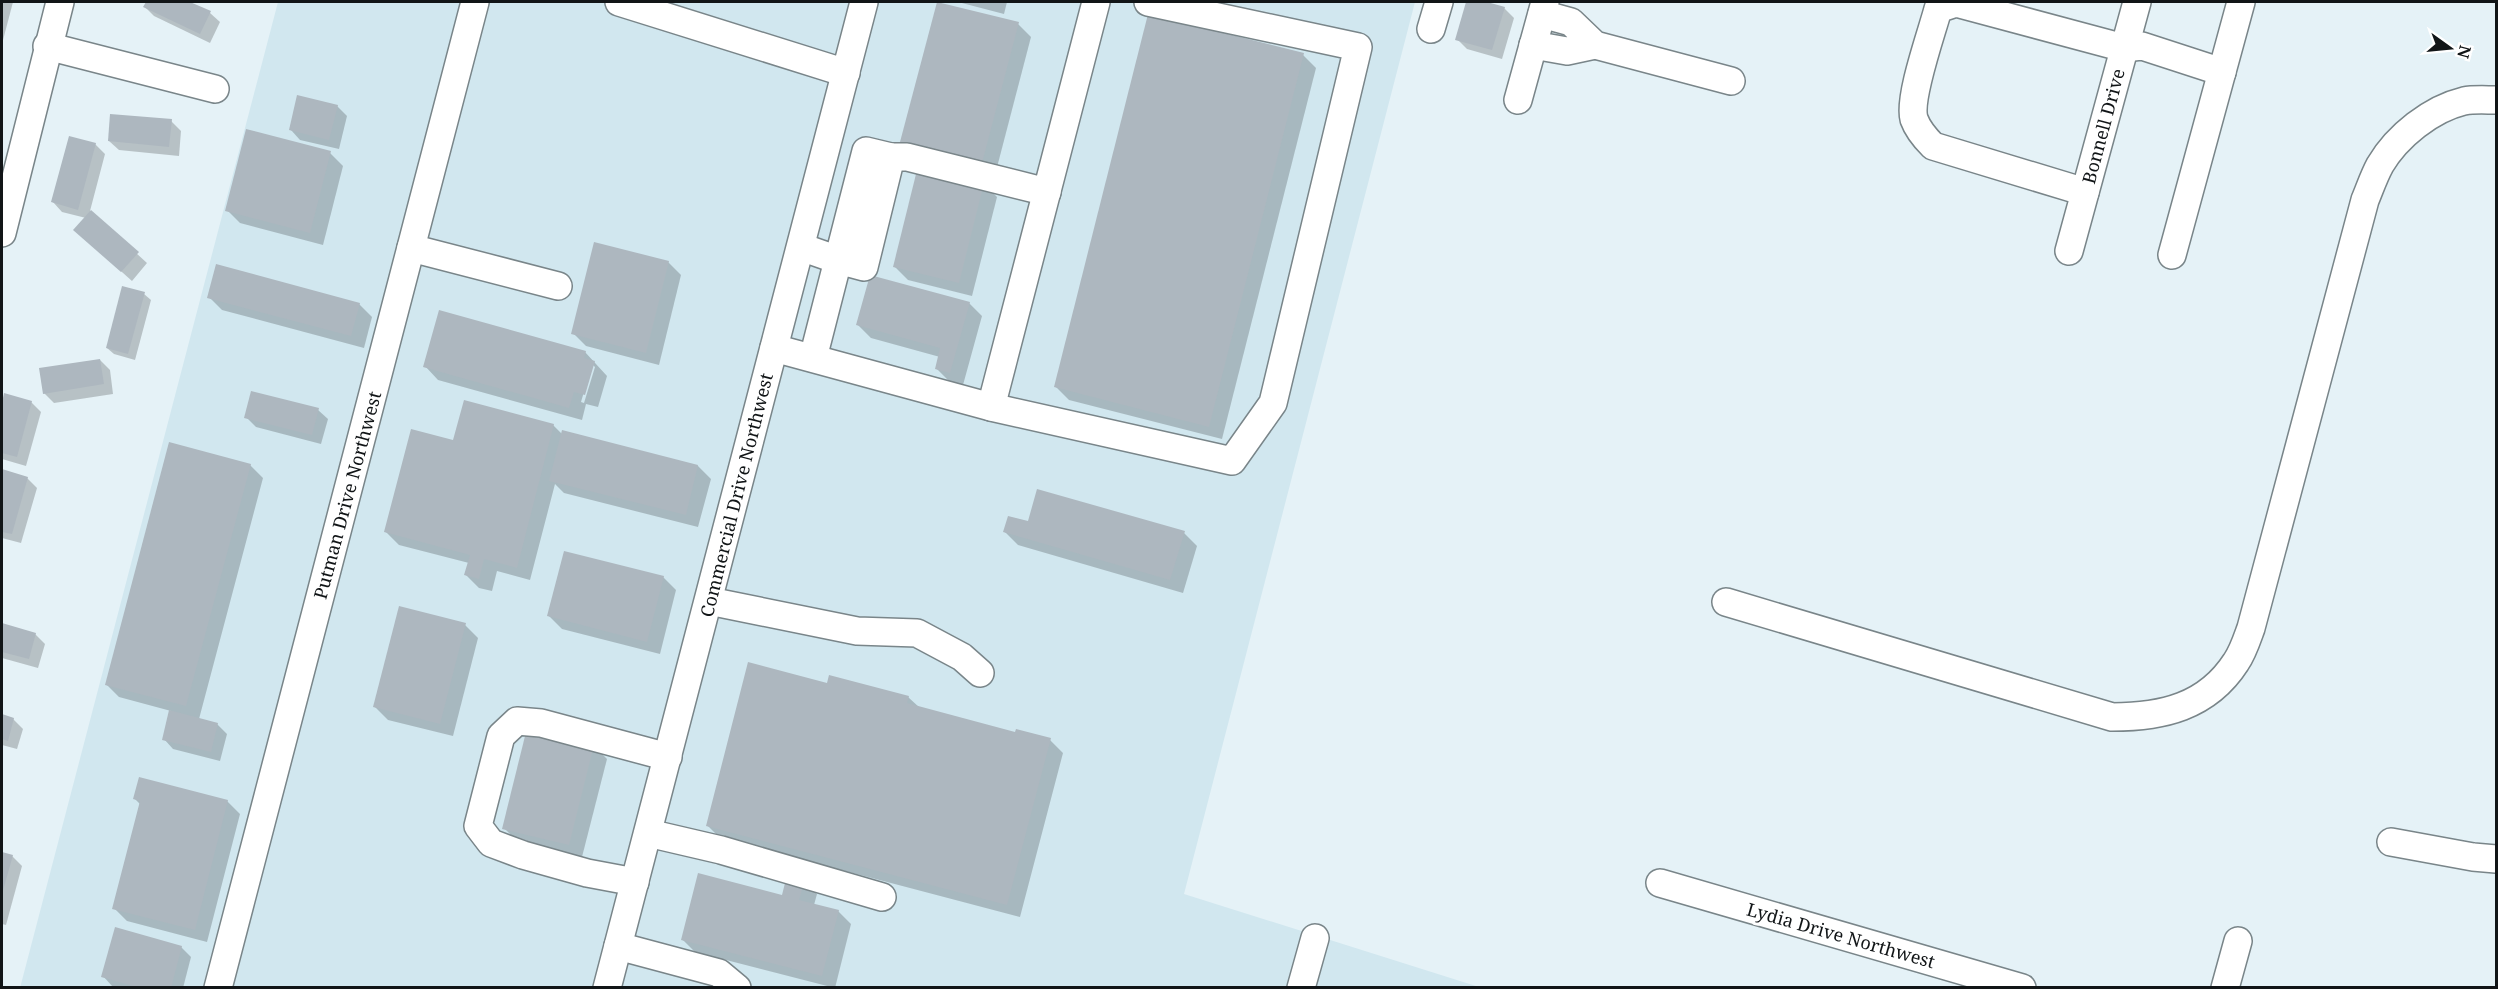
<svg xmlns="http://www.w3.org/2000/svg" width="2498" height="989" font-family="'Noto Serif',serif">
	<rect width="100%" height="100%" fill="#e5f2f7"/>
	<polygon fill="#d1e7ef" points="278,2 1415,2 1184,894 1479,987 20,988"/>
	<g fill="#0003" fill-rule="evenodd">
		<polygon points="2,2 13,2 2,44"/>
		<polygon points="147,2 187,2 210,13 220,22 210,43 154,16 145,7"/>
		<polygon points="958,2 1007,2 1004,14"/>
		<polygon points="1468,2 1481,2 1504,8 1514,18 1502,59 1467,49 1457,39"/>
		<polygon points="1018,24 1031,37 995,175 915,154 902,141"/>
		<polygon points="1303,55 1316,68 1222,439 1069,400 1056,387"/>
		<polygon points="337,106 347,116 339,149 300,140 291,130"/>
		<polygon points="171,121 181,131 179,156 119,150 109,141"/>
		<polygon points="95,144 105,154 90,211 147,263 132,281 85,239 86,218 62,212 53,202"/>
		<polygon points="330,153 343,166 323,245 240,223 227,210"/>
		<polygon points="984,184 997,197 972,296 908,280 895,267"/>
		<polygon points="668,262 681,275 659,365 586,346 573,333"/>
		<polygon points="144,294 151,300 135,360 114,354 107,348"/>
		<polygon points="209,297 359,304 372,317 364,348 222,310"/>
		<polygon points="969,303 982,316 963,385 949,381 936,368 940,357 871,338 858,325"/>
		<path d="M 585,352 L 607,376 L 598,407 L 586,404 L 582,420 L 438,380 L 425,366 ZM 592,364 L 595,367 L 584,403 L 581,402 Z"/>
		<polygon points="100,360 110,370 113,394 54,403 44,393"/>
		<polygon points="5,395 31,402 41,412 26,466 2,459 2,408"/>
		<polygon points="318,410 328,419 321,444 256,427 246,417"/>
		<polygon points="553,425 562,434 698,466 711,479 698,527 564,493 555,484 530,580 497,571 492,591 479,588 466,575 469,563 399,545 386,532 454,442"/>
		<polygon points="250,465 263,478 199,719 217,724 227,734 220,761 173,749 164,739 171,711 119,697 106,684"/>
		<polygon points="2,471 27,478 37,488 21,543 2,538"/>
		<polygon points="1029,523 1184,533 1197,546 1183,593 1018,545 1005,532"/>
		<polygon points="663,577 676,590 660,654 562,629 549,616"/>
		<polygon points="2,625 35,634 45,644 38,668 2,658"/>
		<polygon points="465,625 478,638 453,736 388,720 375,707"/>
		<polygon points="828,685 908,697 920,708 1016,734 1050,740 1063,753 1020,917 720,838 707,825"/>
		<polygon points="2,716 13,719 23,729 17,749 2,745"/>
		<polygon points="594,746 607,759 582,857 517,841 504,828"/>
		<polygon points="135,799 227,801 240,814 207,942 127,921 114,908 140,804"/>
		<polygon points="2,854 12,856 22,866 6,925 2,924"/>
		<polygon points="804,881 817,894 814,905 838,911 851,924 835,988 695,952 682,939 783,896"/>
		<polygon points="181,947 191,957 183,988 118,988 112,986 103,976"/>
	</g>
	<g fill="#adb7bf">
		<polygon points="146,2 190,2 211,11 200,34 143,7"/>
		<polygon points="937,2 1019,22 982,163 900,142"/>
		<polygon points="1466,2 1487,2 1505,7 1492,50 1455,40"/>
		<polygon points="1148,14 1304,53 1209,427 1054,387"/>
		<polygon points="297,95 338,105 329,140 289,130"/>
		<polygon points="110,114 172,119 169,147 108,141"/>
		<polygon points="246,129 331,151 310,233 225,211"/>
		<polygon points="69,136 96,143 78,210 51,202"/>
		<polygon points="918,166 984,183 959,283 893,267"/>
		<polygon points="91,210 139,252 121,272 73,230"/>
		<polygon points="594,242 669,261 646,353 571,334"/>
		<polygon points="216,264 360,303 351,336 207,298"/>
		<polygon points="870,275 970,302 950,373 935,369 940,348 856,325"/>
		<polygon points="122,286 145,292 128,354 106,348"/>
		<polygon points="439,310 586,351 584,358 595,361 585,395 574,392 569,408 423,367"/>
		<polygon points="100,359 104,384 43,394 39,368"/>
		<polygon points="251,391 319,408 312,435 244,418"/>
		<polygon points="4,393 32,401 17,457 2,453 2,403"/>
		<polygon points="464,400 554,424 517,568 484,559 479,579 464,575 470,555 384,532 411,429 453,440"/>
		<polygon points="562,430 698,465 686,515 549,481"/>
		<polygon points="169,442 251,464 186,706 105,685"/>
		<polygon points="2,469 28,477 12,534 2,532"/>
		<polygon points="1037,489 1185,531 1170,580 1003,532 1008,516 1028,521"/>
		<polygon points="564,551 664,576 647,642 547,616"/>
		<polygon points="399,606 466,623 440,724 373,707"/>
		<polygon points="2,623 36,633 29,659 2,652"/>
		<polygon points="748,662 827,683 829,675 909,696 907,703 1015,732 1016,729 1051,738 1007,905 706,826"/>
		<polygon points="169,710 218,723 211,752 162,740"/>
		<polygon points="2,714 14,718 8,741 2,739"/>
		<polygon points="527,728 594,745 569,845 502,829"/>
		<polygon points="139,777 228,800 195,930 112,909 140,801 133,799"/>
		<polygon points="2,852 13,855 2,894"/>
		<polygon points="698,873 782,895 787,875 805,879 799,900 839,910 822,976 681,940"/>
		<polygon points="115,927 182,946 171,988 140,988 101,977"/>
	</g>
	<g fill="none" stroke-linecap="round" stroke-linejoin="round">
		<defs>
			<g id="minor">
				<polyline points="619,2 846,73"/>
				<polyline points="1542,14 1571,22 1595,45 1731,81"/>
				<polyline points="1431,29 1439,2"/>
				<polyline points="1533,45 1567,51 1595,45"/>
				<polyline points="47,46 215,89"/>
				<polyline points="1518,100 1545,2"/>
				<polyline points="891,157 907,157 1047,192"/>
				<path d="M 2085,192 L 1933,146 C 1925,138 1918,130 1914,119 C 1908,98 1932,32 1938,9 L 1956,3 L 2124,48 L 2142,46 L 2222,72"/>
				<polyline points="2,233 60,2"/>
				<polyline points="801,247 838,260 864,267 891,157 866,151 813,358"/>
				<polyline points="411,248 558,286"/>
				<polyline points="2069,251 2137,2"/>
				<polyline points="2172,255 2241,2"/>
				<polyline points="774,348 991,407 1232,461 1273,403 1358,47 1148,2"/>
				<polyline points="991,407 1096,2"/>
				<polyline points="709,601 857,631 917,633 962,657 980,673"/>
				<path d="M 1726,602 L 2112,717 C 2162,717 2207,707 2236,662 C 2243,652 2247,639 2251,628 L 2365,200 C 2370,188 2374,176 2380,165 C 2397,136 2431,109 2464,101 C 2474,99 2486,100 2496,100"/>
				<polyline points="648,833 721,850 882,897"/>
				<polyline points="2391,842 2473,857 2496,859"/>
				<polyline points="635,882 587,873 523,855 491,843 478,826 501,736 517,721 541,723 668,757"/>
				<polyline points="1660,883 2022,988"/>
				<polyline points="618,946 719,973 737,988"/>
				<polyline points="218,988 475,2"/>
				<polyline points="607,988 864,2"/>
				<polyline points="1301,988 1315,938"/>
				<polyline points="2225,988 2238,941"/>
			</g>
		</defs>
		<use href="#minor" stroke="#798589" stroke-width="30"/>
		<use href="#minor" stroke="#fff" stroke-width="27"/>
	</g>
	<g text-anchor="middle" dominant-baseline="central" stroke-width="6" stroke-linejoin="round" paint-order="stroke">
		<g font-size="18" fill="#111517" stroke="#fff">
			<text transform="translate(2103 126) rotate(-75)">Bonnell Drive</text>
			<text transform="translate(347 495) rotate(-75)">Putman Drive Northwest</text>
			<text transform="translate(736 495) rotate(-76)">Commercial Drive Northwest</text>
			<text transform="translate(1841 935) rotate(16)">Lydia Drive Northwest</text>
		</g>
	</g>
	<rect width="2498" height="989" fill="none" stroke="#111517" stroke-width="6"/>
	<g transform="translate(2450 48) rotate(105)" stroke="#ffffff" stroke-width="4.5" paint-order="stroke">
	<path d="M0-4.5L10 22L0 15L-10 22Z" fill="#111517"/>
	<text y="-9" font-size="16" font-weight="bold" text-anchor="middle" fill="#111517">N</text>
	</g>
</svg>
